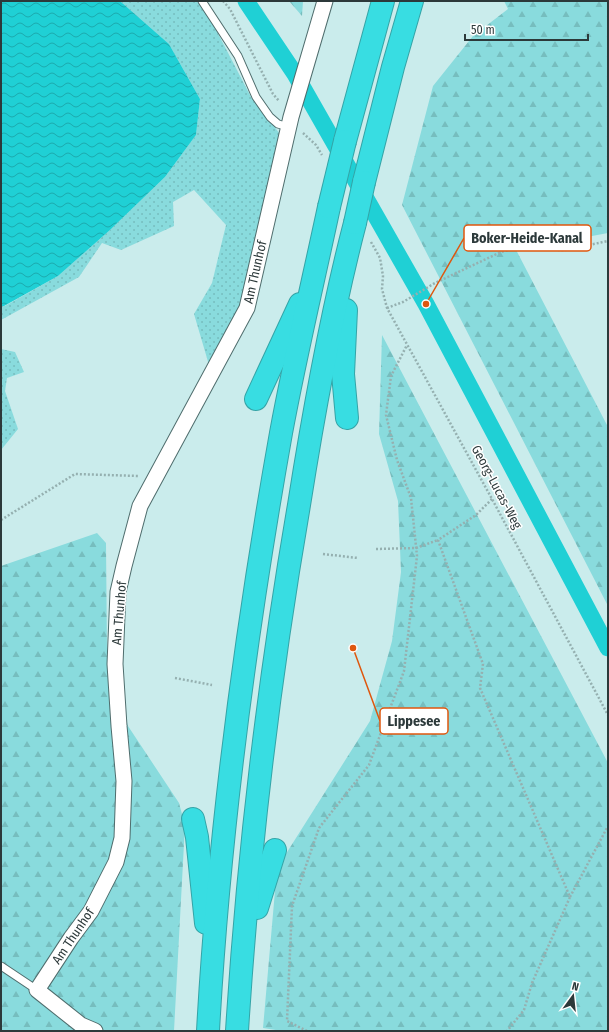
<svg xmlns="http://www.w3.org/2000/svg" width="609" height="1032" font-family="'Fira Sans Condensed',sans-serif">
	<defs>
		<pattern id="grass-dots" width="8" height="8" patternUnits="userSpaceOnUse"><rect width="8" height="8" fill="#89dbdd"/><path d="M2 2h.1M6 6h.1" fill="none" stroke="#76bdbe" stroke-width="1.8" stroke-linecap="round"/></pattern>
		<pattern id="forest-firs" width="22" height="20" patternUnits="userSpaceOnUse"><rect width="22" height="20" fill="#89dbdd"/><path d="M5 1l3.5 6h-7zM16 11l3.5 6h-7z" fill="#76bdbe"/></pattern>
		<pattern id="water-waves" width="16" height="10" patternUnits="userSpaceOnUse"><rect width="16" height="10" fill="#1fd0d5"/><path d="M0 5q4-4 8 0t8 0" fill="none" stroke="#1baaae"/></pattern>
	</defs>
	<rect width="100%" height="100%" fill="#caecec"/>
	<g fill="url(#grass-dots)">
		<polygon points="120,1 197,1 212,22 251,97 280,134 240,304 209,365 194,314 212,283 226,225 194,190 173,202 174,226 121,250 102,243 79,277 1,320 1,306 5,306 58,276 110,230 165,177 196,135 200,99 169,44"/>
		<polygon points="1,349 15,352 24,372 7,378 5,391 18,429 1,450"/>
	</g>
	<g fill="url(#forest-firs)">
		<polygon points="289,1 303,1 302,16"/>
		<polygon points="504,1 608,1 608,233 560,242 513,244 608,427 608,606 402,205 433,86 473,36 508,9"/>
		<polygon points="382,335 608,763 608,1031 282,1031 263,1028 277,868 370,721 392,641 401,572 398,501 379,434"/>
		<polygon points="97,533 106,543 107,651 128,726 179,803 185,825 174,1031 1,1031 1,566"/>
	</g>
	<polygon fill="url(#water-waves)" points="1,1 120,1 169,44 200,99 196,135 165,177 110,230 58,276 4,306 1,306"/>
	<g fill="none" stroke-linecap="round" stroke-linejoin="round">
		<polyline stroke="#1fd0d5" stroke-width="17" points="246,1 295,74 426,304 608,648"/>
		<defs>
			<g id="lane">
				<polyline points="202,1 238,56 256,97 270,117 278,124 289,127"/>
				<polyline points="1,966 37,990"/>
			</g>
			<polyline id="street" points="95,1031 81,1025 37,990 71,938 91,911 116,862 122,838 124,781 119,726 115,664 118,592 124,566 140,506 247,308 291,117 325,1"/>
			<g id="highway">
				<polyline points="345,141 383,1"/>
				<polyline points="364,182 393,67 412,1"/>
				<polyline points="346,310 343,374 347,418"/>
				<polyline points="256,399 300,304"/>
				<polyline points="193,819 197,837 206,923"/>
				<polyline points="257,908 275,850"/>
				<path d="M 208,1031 C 219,830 246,630 281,433 C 295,357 313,282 329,207"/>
				<path d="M 237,1031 C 248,855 269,679 299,505 C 314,410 331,315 355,223"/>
			</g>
		</defs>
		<use href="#lane" stroke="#4f6d6d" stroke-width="9"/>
		<use href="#street" stroke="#4f6d6d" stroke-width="17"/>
		<use href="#highway" stroke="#34a4a7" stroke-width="24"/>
		<g stroke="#95b0b0" stroke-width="2.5" stroke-dasharray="2 2" stroke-linecap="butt">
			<polyline points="223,1 230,9 273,94 279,101"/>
			<polyline points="303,133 316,145 322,155"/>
			<polyline points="371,242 380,258 383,276 382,289 387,308 492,499 608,715"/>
			<polyline points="387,308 403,302 435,283 501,252 512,249 565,250 608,241"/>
			<polyline points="492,499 476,515 438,540 483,664 480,688 570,897 532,983 524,1010 507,1031"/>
			<polyline points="1,520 75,474 139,476"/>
			<polyline points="376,549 416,548 438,540"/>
			<polyline points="323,554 358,558"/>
			<polyline points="175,678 212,685"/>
			<polyline points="570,897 608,826"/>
			<polyline points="307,1031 287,1021 292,906 319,828 369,765 404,671 417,556 411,498 397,460 386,415 391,376 407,345"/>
		</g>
		<use href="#lane" stroke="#fff" stroke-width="7"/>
		<use href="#street" stroke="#fff" stroke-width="15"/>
		<use href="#highway" stroke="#38dde2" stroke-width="22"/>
		<defs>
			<g id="highway-bridge">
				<polyline points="329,207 345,141"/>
				<polyline points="355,223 364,182"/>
			</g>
		</defs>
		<use href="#highway-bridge" stroke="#34a4a7" stroke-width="24" stroke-linecap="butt"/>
		<use href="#highway-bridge" stroke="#38dde2" stroke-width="22"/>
	</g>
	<g text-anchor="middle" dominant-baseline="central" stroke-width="3" stroke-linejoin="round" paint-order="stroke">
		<g font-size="13" fill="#2c393a" stroke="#fff">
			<text transform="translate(255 272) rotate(-77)">Am Thunhof</text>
			<text transform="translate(497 487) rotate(62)">Georg-Lucas-Weg</text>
			<text transform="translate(119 613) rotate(-85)">Am Thunhof</text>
			<text transform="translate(73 936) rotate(-56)">Am Thunhof</text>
		</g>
	</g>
	<path fill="none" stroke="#df570e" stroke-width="1.5" d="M426 304L464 238M353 648L380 721"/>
	<g fill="#df570e" stroke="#fff" stroke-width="1.5">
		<circle cx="426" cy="304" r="4"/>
		<circle cx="353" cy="648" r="4"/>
	</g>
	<g fill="#fff" stroke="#df570e" stroke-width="1.5">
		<rect x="464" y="225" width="127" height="26" rx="4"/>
		<rect x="380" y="708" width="68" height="26" rx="4"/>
	</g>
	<g font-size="14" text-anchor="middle" font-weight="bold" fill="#2c393a">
		<text x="527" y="243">Boker-Heide-Kanal</text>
		<text x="414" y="726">Lippesee</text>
	</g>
	<rect width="609" height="1032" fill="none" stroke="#2c393a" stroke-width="4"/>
	<g transform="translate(573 996) rotate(15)" stroke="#ffffff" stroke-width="3" paint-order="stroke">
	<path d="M0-3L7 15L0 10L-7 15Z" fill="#2c393a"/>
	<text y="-6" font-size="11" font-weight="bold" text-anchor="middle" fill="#2c393a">N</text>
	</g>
	<path d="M465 34v6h123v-6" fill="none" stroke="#2c393a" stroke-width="2"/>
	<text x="471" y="34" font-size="12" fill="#2c393a" stroke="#ffffff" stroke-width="3" paint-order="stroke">50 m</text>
</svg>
